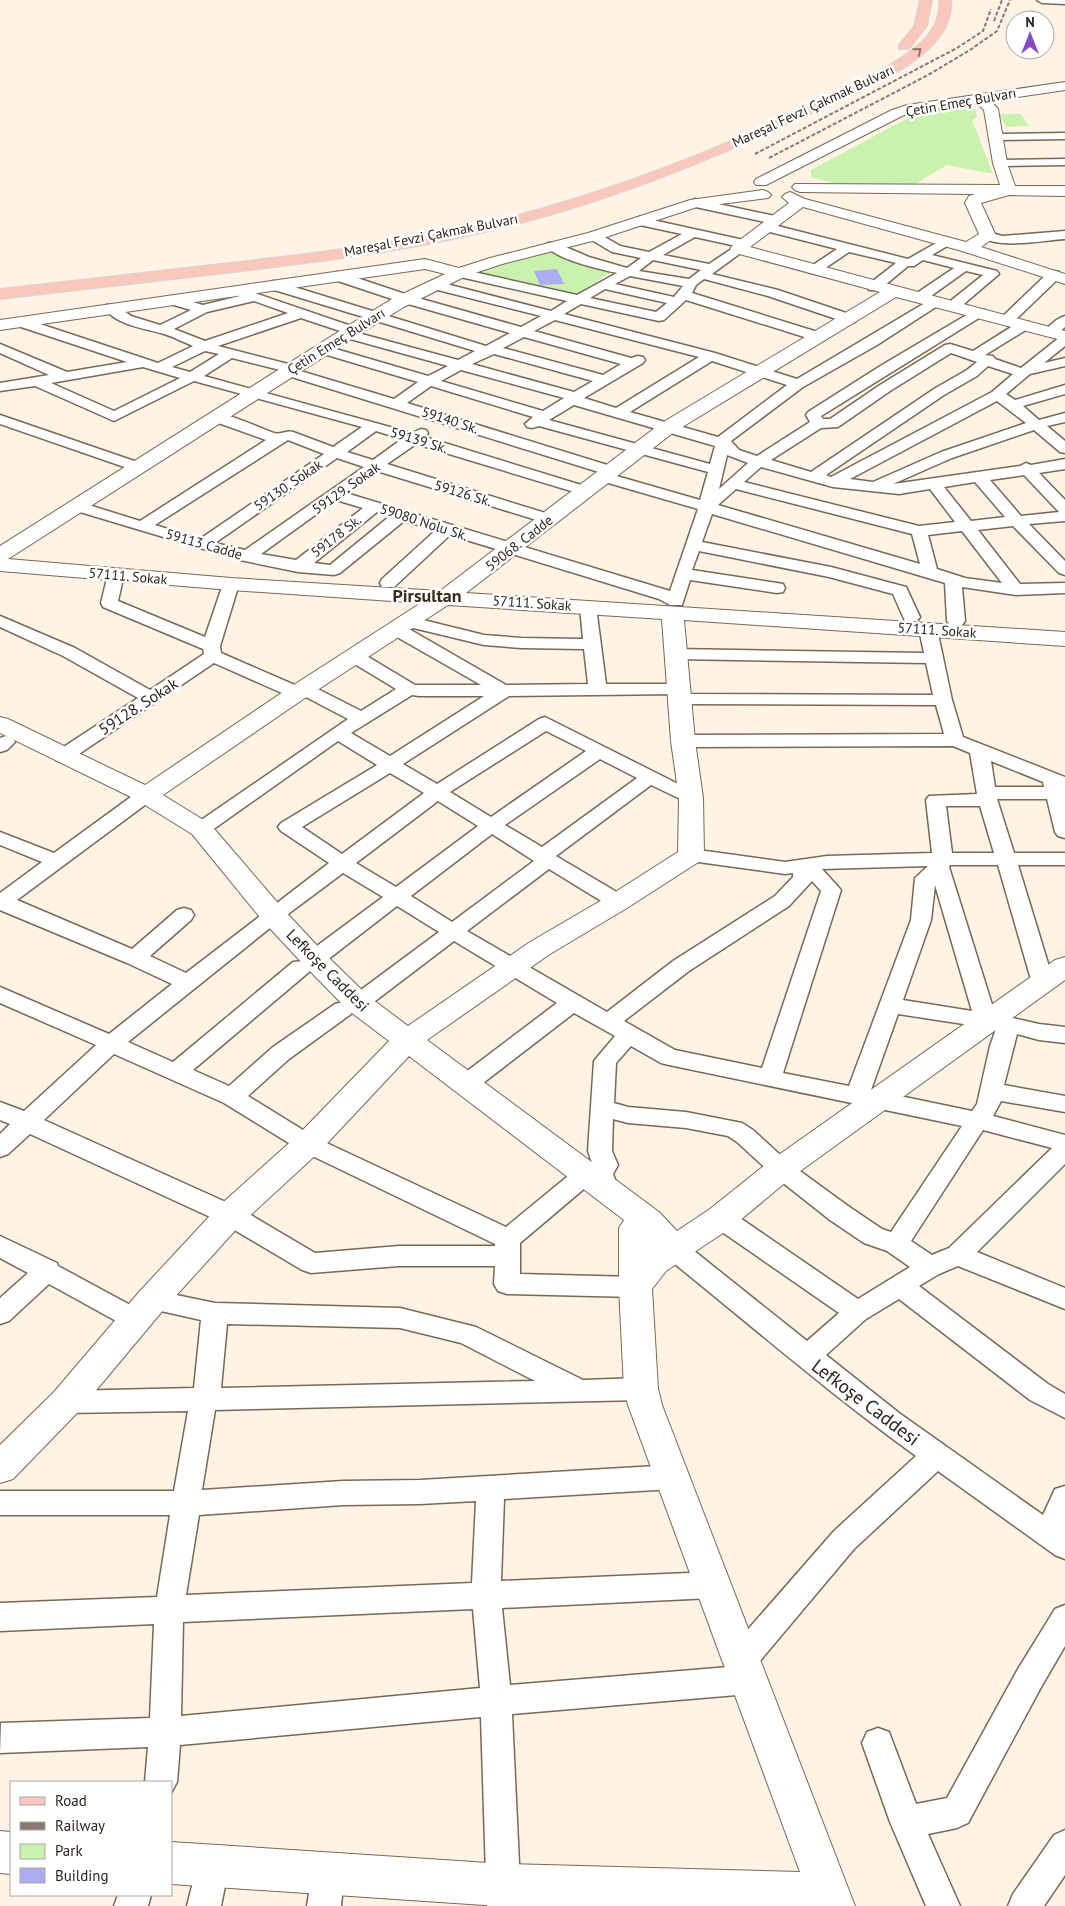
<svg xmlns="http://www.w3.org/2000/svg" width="1065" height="1906" font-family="'PT Sans',sans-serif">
	<rect width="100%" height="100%" fill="#fff3e6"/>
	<g fill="#c9f2ae">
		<polygon points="959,106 975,109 977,117 972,120 993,174 947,165 912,186 836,184 811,177 811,170 921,111"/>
		<polygon points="999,114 1021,114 1029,126 1006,127"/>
		<polygon points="550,252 616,269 577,294 473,272"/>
	</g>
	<polygon fill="#acacf2" points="557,269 564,284 540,285 534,271"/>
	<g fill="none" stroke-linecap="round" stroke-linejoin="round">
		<defs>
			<g id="street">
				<polygon points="1037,0 1065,0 1065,4 1042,3"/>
				<polygon points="1065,133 1065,139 996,140 990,137 996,134"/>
				<polygon points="1065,159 1065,165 1000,166 994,163 1000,160"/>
				<polygon points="695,199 775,216 781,220 775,224 691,206 689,203"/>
				<path d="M 639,217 L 748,241 L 750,244 L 748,247 L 743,248 L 742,252 L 712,274 L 778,290 L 855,316 L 857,319 L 855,322 L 845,322 L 768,296 L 704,279 L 696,285 L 692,293 L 824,334 L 826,337 L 824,340 L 814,340 L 686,300 L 664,320 L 659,321 L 581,304 L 564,314 L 715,353 L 797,379 L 930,300 L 940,300 L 942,303 L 877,345 L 803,387 L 731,441 L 739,450 L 757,456 L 810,422 L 806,415 L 808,412 L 882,365 L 975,310 L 985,310 L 987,313 L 821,416 L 823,419 L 830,419 L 880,385 L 945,345 L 950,344 L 973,351 L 1019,322 L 1029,322 L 1031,325 L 1029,328 L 985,355 L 993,356 L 995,359 L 1021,368 L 1060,337 L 1065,336 L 1065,346 L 1044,363 L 1065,358 L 1065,366 L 1030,374 L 1006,394 L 1015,400 L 1065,385 L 1065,394 L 1023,406 L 1039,420 L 1065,413 L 1065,422 L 1047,426 L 1065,441 L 1065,453 L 1060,452 L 1034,430 L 952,458 L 893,484 L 1020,466 L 1026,463 L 1031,465 L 1065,459 L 1065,469 L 1039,473 L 1065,500 L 1065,521 L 1029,524 L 1065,561 L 1065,575 L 1059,573 L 1013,526 L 978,530 L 1020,584 L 1065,583 L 1065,593 L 1016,595 L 962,587 L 965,621 L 962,625 L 956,626 L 950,625 L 947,621 L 945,583 L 712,514 L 702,542 L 831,567 L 906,587 L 920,617 L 917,621 L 905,621 L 893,594 L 829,577 L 699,551 L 692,570 L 777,583 L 783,584 L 785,588 L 783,592 L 777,593 L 690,580 L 682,605 L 670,605 L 659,599 L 450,535 L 394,587 L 382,587 L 380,583 L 382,579 L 436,530 L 404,521 L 340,573 L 334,575 L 298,572 L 240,560 L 70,509 L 68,506 L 70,503 L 76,501 L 140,521 L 266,440 L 210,420 L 208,417 L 210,414 C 224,410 259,428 274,433 C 281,435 286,430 293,432 L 333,447 L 362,427 L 194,381 L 114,421 L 35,386 L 0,391 L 0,383 L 49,375 L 0,353 L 0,344 L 67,372 L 127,362 L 15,325 L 13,322 L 15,319 L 25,319 L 158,363 L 193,346 C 183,342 174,337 164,334 C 144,328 118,326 104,308 L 106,305 L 116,305 L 131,316 L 160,325 L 191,310 L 167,303 L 165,300 L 167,297 L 172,296 L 203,305 L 240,296 L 231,291 L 237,287 L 357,328 L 358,333 L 458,360 L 475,351 L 268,288 L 267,285 L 273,281 L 278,282 L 486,346 L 510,333 L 401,302 L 332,279 L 331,276 L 337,272 L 342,273 L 411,296 L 521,327 L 541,316 L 430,288 L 429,285 L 435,281 L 551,311 L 567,301 L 456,276 L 454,273 L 460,269 L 577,295 L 617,273 C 599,269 558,260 546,246 L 548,243 L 556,243 L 589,257 L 627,268 L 641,258 L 612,252 L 590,239 L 588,236 L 590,233 L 598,233 L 620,246 L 649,252 L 682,234 L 635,224 L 633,221 ZM 695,237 L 736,246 L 709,264 L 663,255 ZM 653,260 L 701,270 L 689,279 L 639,271 ZM 630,276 L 683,286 L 674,297 L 615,284 ZM 605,289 L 667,303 L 656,312 L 590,298 ZM 254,301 L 288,313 L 205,341 L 174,329 L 207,312 ZM 301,318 L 343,332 L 341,334 L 343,337 L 448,366 L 428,376 L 322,345 L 315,349 L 317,352 L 418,382 L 394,399 L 297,370 L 296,366 L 218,346 ZM 555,320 L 699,357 L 616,408 L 584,398 L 643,363 L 645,360 L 643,357 L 638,356 L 631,358 L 534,331 ZM 524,337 L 621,364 L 603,375 L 503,348 ZM 205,351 L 219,354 L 190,372 L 172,367 ZM 951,353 L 977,362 L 967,370 L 934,389 L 811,472 L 771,460 L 821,428 L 838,427 L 890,391 ZM 494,354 L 593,381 L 574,392 L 472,364 ZM 232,358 L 280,370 L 282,374 L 602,473 L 595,477 L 598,480 L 698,509 L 670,591 L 346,493 L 377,471 L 543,522 L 555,522 L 557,519 L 555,516 L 387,464 L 416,444 L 581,494 L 591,494 L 594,491 L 591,488 L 425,437 L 428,433 L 426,430 L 421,429 L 412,433 L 204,376 ZM 712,361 L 787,385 L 718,437 L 630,412 ZM 988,366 L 1013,374 L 992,392 L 831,477 L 826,475 L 944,395 L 977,376 ZM 143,367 L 180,378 L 114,411 L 51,383 ZM 461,370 L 564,398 L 543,411 L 441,381 ZM 431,386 L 533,417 L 525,424 L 527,427 L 532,428 L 539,426 L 708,472 L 700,500 L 613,475 L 620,471 L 617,468 L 407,403 ZM 997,401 L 1026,423 L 941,452 L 873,482 L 850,479 ZM 574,405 L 715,446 L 710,464 L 549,420 ZM 376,431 L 402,439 L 373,460 L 347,452 ZM 288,440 L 324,454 L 200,539 L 155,525 ZM 727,455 L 748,463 L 719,489 ZM 337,458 L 364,467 L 245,550 L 215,543 ZM 761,467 L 833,487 L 899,494 L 930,489 L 955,522 L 919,526 L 744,482 ZM 1024,475 L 1059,512 L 1021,516 L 990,480 ZM 975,482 L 1005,517 L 971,521 L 944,487 ZM 736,489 L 912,534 L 920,564 L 718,505 ZM 336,500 L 363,508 L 296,560 L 261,554 ZM 377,512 L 390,516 L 330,565 L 314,563 ZM 962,531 L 1002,583 L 965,578 L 937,569 L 928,535 Z"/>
				<polygon points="766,223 908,259 945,238 951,242 949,245 932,255 997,271 999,274 958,309 953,310 946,306 948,303 983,275 966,271 924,301 919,302 912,298 914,295 954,268 923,260 914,266 908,266 879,290 869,290 868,287 869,284 896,263 849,252 818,273 810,273 808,270 810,267 837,249 762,230 760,227"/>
				<path d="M 1065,231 L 1065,239 C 1046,240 995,250 982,236 L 988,232 L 1002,236 Z"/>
				<polygon points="1054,271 1059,272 1060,275 1059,278 1012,323 1002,323 1000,320 1002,317 1049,272"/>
				<path d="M 1065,316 L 1065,327 L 1056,335 L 1046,335 L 1044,332 C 1049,326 1057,318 1065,316 Z"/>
				<polygon points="0,415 143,464 146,467 143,470 133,470 0,424"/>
				<path d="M 116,569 L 122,571 L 124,574 L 118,601 L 205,637 L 223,584 L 225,580 L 237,580 L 239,584 L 220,646 L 221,653 L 297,686 L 304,684 L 310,685 L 361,711 L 396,689 L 348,660 L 345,656 L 348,652 L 354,651 L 360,652 L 415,685 L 481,685 L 390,633 L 387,629 L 390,625 L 396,624 L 402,625 L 506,685 L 588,684 L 584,649 L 521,648 L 484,645 L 401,625 L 398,621 L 401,617 L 407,616 L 484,635 L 521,638 L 583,639 L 580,607 L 582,603 L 594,603 L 596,607 L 606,684 L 680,684 L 686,685 L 689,689 L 683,694 L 933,695 L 926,663 L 676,659 L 670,658 L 667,654 L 670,650 L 676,649 L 924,653 L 919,629 L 922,625 L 928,624 L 934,625 L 937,629 L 952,700 L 963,737 L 1065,777 L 1065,838 L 1058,836 L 1055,832 L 1047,799 L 997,799 L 1014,853 L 1065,853 L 1065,865 L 1018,865 L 1054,983 L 1051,988 L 1043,990 L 1035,988 L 1032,983 L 998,865 L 950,865 L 949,867 L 995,1014 L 1039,1024 L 1065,1027 L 1065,1043 L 1039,1040 L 1017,1034 L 1004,1085 L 1065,1096 L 1065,1112 L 1001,1101 L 993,1116 L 1065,1135 L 1065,1164 L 977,1252 L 1065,1288 L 1065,1309 L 958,1266 L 939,1274 L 919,1286 L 1048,1384 L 1065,1394 L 1065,1418 L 1030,1400 L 899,1299 L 866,1319 L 826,1355 L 899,1413 L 1043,1515 L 1055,1489 L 1065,1486 L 1065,1559 L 1055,1555 L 938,1471 L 854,1549 L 754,1668 L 760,1670 L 764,1680 L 760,1690 L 749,1694 L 512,1714 L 521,1906 L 487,1906 L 481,1717 L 180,1745 L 177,1782 L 171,1793 L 171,1782 L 145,1782 L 148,1747 L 0,1753 L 1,1723 L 150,1718 L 154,1624 L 0,1631 L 0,1603 L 157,1597 L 170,1515 L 0,1515 L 0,1491 L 174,1491 L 188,1411 L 66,1413 L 56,1410 L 53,1402 L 56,1394 L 66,1391 L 194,1388 L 201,1320 L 143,1307 L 139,1300 L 143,1293 L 152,1290 L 215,1303 L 400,1308 L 476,1327 L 583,1380 L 641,1378 L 650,1381 L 654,1389 L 650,1397 L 641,1400 L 215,1410 L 202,1490 L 343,1481 L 420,1480 L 673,1465 L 683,1469 L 687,1477 L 683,1485 L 673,1489 L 504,1499 L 501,1581 L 712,1572 L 722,1576 L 727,1585 L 722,1594 L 712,1598 L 502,1608 L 510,1685 L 729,1667 L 726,1660 L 730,1650 L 834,1531 L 916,1456 C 829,1393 748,1323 665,1256 L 662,1249 L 665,1242 L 674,1239 L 683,1242 L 807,1341 L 839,1313 L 712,1225 L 709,1218 L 712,1211 L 721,1209 L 730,1211 L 858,1299 L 910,1267 L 887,1251 L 864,1243 L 830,1220 L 773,1175 L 737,1142 L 728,1136 L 686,1128 L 628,1123 L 613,1119 L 612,1151 L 618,1165 L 613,1174 L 618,1188 L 615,1194 L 606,1197 L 597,1194 L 592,1182 L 520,1243 L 520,1274 L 635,1277 L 644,1280 L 648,1287 L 644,1294 L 635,1297 L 507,1294 L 498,1291 L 494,1284 L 495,1266 L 399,1266 L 311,1273 L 302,1270 L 221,1222 L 30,1134 L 8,1154 L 0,1157 L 0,1134 L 10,1124 L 0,1120 L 0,1102 L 24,1111 L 96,1045 L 0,1003 L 0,987 L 109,1034 L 172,984 L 127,963 L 0,910 L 0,893 L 42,862 L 0,845 L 0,832 L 54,853 L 139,791 L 146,789 L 153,791 L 156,795 L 153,799 L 17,900 L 132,949 L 177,910 L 184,908 L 191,910 L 194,915 L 191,920 L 150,956 L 186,973 L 329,863 L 281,831 L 278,827 L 281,823 L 377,765 L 338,741 L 208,833 L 201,835 L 194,833 L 191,829 L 194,825 L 348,719 L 304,696 L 297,698 L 291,697 L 214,663 L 70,760 L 63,762 L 56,760 L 54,756 L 56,752 L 138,698 L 63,656 L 0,627 L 0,616 L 75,648 L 150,690 L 204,654 L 203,649 L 103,607 L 101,603 L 108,574 L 110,571 ZM 678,694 L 672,699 L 675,703 L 681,704 L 936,705 L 944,734 L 683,735 L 676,737 L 674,741 L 676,745 L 683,747 L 953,746 L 970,753 L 977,794 L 929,796 L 926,800 L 932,853 L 827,856 L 785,862 L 691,849 L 684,851 L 681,855 L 684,859 L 691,861 L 785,874 L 793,873 L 793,877 L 775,896 L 673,961 L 607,1012 L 467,931 L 549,869 L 611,907 L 618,909 L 625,907 L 628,902 L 625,897 L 556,856 L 651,785 L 691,804 L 698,802 L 701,798 L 698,794 L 545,717 L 539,719 L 437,784 L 403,764 L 509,696 ZM 412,695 L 419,696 L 484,696 L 390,756 L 351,733 ZM 546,731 L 586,751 L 491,817 L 450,792 ZM 600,759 L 637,778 L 542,847 L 505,825 ZM 991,761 L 1043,782 L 1044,787 L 995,787 ZM 390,773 L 424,793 L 342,854 L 302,827 ZM 438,801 L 478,826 L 396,887 L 356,863 ZM 946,806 L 980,806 L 994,853 L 952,853 ZM 492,834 L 534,861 L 452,922 L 411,896 ZM 928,866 L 915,878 L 911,920 L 849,1086 L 783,1073 L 841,890 L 822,869 ZM 343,873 L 383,897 L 306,954 L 303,959 L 305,961 L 293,962 L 173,1062 L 128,1042 L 280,920 ZM 812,881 L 821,891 L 762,1068 L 675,1050 L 624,1021 L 689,971 L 789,906 ZM 935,885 L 972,1011 L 903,1000 L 931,920 ZM 397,906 L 439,932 L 350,998 L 347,1003 L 343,1002 L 335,1004 L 273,1047 L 229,1086 L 193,1070 L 309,972 L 312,967 L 311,965 L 322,964 ZM 454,941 L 557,1003 L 458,1078 L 455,1084 L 458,1090 L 466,1092 L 474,1090 L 574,1013 L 615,1036 L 594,1061 L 588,1151 L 593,1166 L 587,1164 L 579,1167 L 506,1227 L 316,1138 L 248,1096 L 289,1059 L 351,1014 L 354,1009 L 358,1010 L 366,1008 ZM 898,1014 L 996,1029 L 990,1046 L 977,1104 L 972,1111 L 871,1090 ZM 631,1046 L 661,1063 L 669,1065 L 962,1126 L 891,1232 L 882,1229 L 848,1206 L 789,1163 L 753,1130 L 742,1123 L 686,1112 L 628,1107 L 614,1103 L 616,1063 ZM 114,1054 L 224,1103 L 300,1150 L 495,1244 L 495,1246 L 399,1246 L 315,1253 L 239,1208 L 44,1120 ZM 983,1130 L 1052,1148 L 949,1248 L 932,1255 L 911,1241 ZM 227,1324 L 400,1328 L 461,1343 L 535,1381 L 221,1388 ZM 476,1501 L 472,1583 L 186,1595 L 199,1515 L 343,1505 L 420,1504 ZM 473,1609 L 480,1688 L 181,1716 L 183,1622 Z"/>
				<polygon points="6,736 13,738 15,742 7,750 0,752 0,738"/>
				<polygon points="0,1236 57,1263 58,1266 145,1313 149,1320 145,1327 136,1330 127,1327 49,1284 9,1321 0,1324 0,1298 28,1273 0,1258"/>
				<polygon points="1065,1605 1065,1646 1040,1689 968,1823 957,1828 928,1834 960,1906 926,1906 890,1822 862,1743 867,1732 878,1728 889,1732 916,1804 947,1798 1018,1669 1055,1609"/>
				<polygon points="1065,1830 1065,1875 1044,1906 1008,1906 1013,1894 1054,1835"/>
				<polygon points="213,1850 225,1854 229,1866 221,1906 187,1906 197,1866 201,1854"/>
				<polygon points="328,1858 340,1862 344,1874 341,1906 307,1906 312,1874 316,1862"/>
				<polygon points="118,1895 151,1895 148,1906 114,1906"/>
			</g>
			<g id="secondary">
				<path d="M 1065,82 L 1065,90 L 991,101 L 998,109 L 1007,163 L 1015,186 L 1065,186 L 1065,196 L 1009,195 L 981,203 L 996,236 L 981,247 L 1065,274 L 1065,284 L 962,251 L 803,207 L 750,247 L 1065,331 L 1065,341 L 896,297 L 674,432 L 466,593 L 1065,632 L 1065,646 L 684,620 L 695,741 L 703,798 L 704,855 L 700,861 L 627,908 L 550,954 L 427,1040 L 659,1212 L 677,1231 L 710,1209 L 770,1161 L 1055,960 L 1065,957 L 1065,980 L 792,1177 L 732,1227 L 666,1271 L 652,1289 L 658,1389 L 662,1405 L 855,1906 L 499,1906 L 171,1884 L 171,1842 L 504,1864 L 800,1872 L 628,1405 L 624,1389 L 619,1287 L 619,1228 L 624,1220 L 409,1056 L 319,1152 L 241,1224 L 164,1309 L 78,1412 L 13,1479 L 0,1483 L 0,1445 L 54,1392 L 140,1291 L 219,1206 L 297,1136 L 389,1041 L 348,1010 L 304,965 L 263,921 L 192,834 L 137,800 L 0,733 L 0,717 L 8,719 L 145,785 L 289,688 L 421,603 L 231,590 L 0,571 L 0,546 L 346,327 L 392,299 L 445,274 L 425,269 L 0,330 L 0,320 L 425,259 L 459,268 L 490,258 L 588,233 L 690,200 L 763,190 L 768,192 L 771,195 L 768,198 L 697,207 L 600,239 L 502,264 L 466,276 L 404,307 L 358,335 L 8,559 L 231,578 L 440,591 L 660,424 L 880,292 L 732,252 L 730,249 L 732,246 L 789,203 L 782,197 L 785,194 L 790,192 L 805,199 L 966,242 L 979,234 L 965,203 L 969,196 L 975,194 L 800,192 L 795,190 L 792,187 L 795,184 L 1000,185 L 993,163 L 984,110 L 977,103 L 914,112 L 902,116 L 766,185 L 756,185 L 754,182 L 756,179 L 892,110 L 907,105 ZM 448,605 L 662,619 L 671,741 L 679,798 L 678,852 L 609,896 L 530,942 L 408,1026 L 368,996 L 324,953 L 283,909 L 210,824 L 163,795 L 305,698 Z"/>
				<polygon points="0,1831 11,1832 11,1874 0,1873"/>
			</g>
			<g id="primary">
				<polygon points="920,0 932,0 927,26 909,49 899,49 898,46 914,26"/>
				<path d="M 939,0 L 951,0 C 956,53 874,84 834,103 C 727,153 617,200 501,228 C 411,251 318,262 226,273 C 151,282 75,290 0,299 L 0,289 C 82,280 165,270 247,261 C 320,252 393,244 465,228 C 608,196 752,137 881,70 C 908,54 942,35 939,0 Z"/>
			</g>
		</defs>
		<use href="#street" stroke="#786855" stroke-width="3"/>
		<use href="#secondary" stroke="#786855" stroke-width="2"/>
		<use href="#primary" stroke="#d9d8d6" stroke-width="2"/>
		<use href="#street" fill="#fff" fill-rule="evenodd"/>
		<use href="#secondary" fill="#fff" fill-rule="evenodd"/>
		<use href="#primary" fill="#f9c7bb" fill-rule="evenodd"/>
		<g stroke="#847b70" stroke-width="2" stroke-dasharray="4 2" stroke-linecap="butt">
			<polyline points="994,21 1002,0"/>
			<polyline points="755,154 957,48 983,31 991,9"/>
			<polyline points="769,158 928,75 970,50 997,31 1010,0"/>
		</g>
	</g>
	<defs><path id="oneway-chevron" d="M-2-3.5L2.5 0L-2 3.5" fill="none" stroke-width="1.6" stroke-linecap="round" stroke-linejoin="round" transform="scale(1.25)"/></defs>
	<use stroke="#92766c" href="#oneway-chevron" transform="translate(918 51) rotate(-39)"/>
	<g text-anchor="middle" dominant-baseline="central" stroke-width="5" stroke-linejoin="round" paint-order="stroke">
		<g font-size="14" fill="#2b241c" stroke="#fff">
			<text transform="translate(961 102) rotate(-10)">Çetin Emeç Bulvarı</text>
			<text transform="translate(813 106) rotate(-25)">Mareşal Fevzi Çakmak Bulvarı</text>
			<text transform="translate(431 235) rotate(-11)">Mareşal Fevzi Çakmak Bulvarı</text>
			<text transform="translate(336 341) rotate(-32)">Çetin Emeç Bulvarı</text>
			<text transform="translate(450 420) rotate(18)">59140 Sk.</text>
			<text transform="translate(419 440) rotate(17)">59139 Sk.</text>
			<text transform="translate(288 485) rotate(-34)">59130. Sokak</text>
			<text transform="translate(346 488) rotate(-35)">59129. Sokak</text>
			<text transform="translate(463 493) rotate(17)">59126 Sk.</text>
			<text transform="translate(424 522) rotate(18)">59080 Nolu Sk.</text>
			<text transform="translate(336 536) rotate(-38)">59178 Sk.</text>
			<text transform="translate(519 543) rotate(-38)">59068. Cadde</text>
			<text transform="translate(204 544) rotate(16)">59113 Cadde</text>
			<text transform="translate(128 576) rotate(5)">57111. Sokak</text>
			<text transform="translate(532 603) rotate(4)">57111. Sokak</text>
			<text transform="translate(937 630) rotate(4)">57111. Sokak</text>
		</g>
		<g font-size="16" fill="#2b241c" stroke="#fff">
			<text transform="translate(138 706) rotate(-33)">59128. Sokak</text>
			<text transform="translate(328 970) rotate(45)">Lefkoşe Caddesi</text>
		</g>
		<g font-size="18" font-weight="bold" fill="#392a19" stroke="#fff">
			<text x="427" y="595">Pirsultan</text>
		</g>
		<g font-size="19" fill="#2b241c" stroke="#fff">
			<text transform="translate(866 1402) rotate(37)">Lefkoşe Caddesi</text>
		</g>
	</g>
	<rect x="10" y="1781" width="162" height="115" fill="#ffffff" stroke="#aaa7a4"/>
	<rect x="20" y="1797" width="25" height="8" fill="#f9c7bb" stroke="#aaa7a4"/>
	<text x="55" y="1806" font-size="15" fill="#2b241c">Road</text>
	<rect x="20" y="1822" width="25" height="8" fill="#847b70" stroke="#aaa7a4"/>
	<text x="55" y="1831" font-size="15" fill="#2b241c">Railway</text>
	<rect x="20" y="1844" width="25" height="15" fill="#c9f2ae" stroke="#aaa7a4"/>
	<text x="55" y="1856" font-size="15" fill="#2b241c">Park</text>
	<rect x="20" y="1868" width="25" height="15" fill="#acacf2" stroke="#aaa7a4"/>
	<text x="55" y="1881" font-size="15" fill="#2b241c">Building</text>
	<g transform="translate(1030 35)"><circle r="24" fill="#ffffff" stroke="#aaa7a4"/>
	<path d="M0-4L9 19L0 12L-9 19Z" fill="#864dc3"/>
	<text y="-8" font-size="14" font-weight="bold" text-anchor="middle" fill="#2b241c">N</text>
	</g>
</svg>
